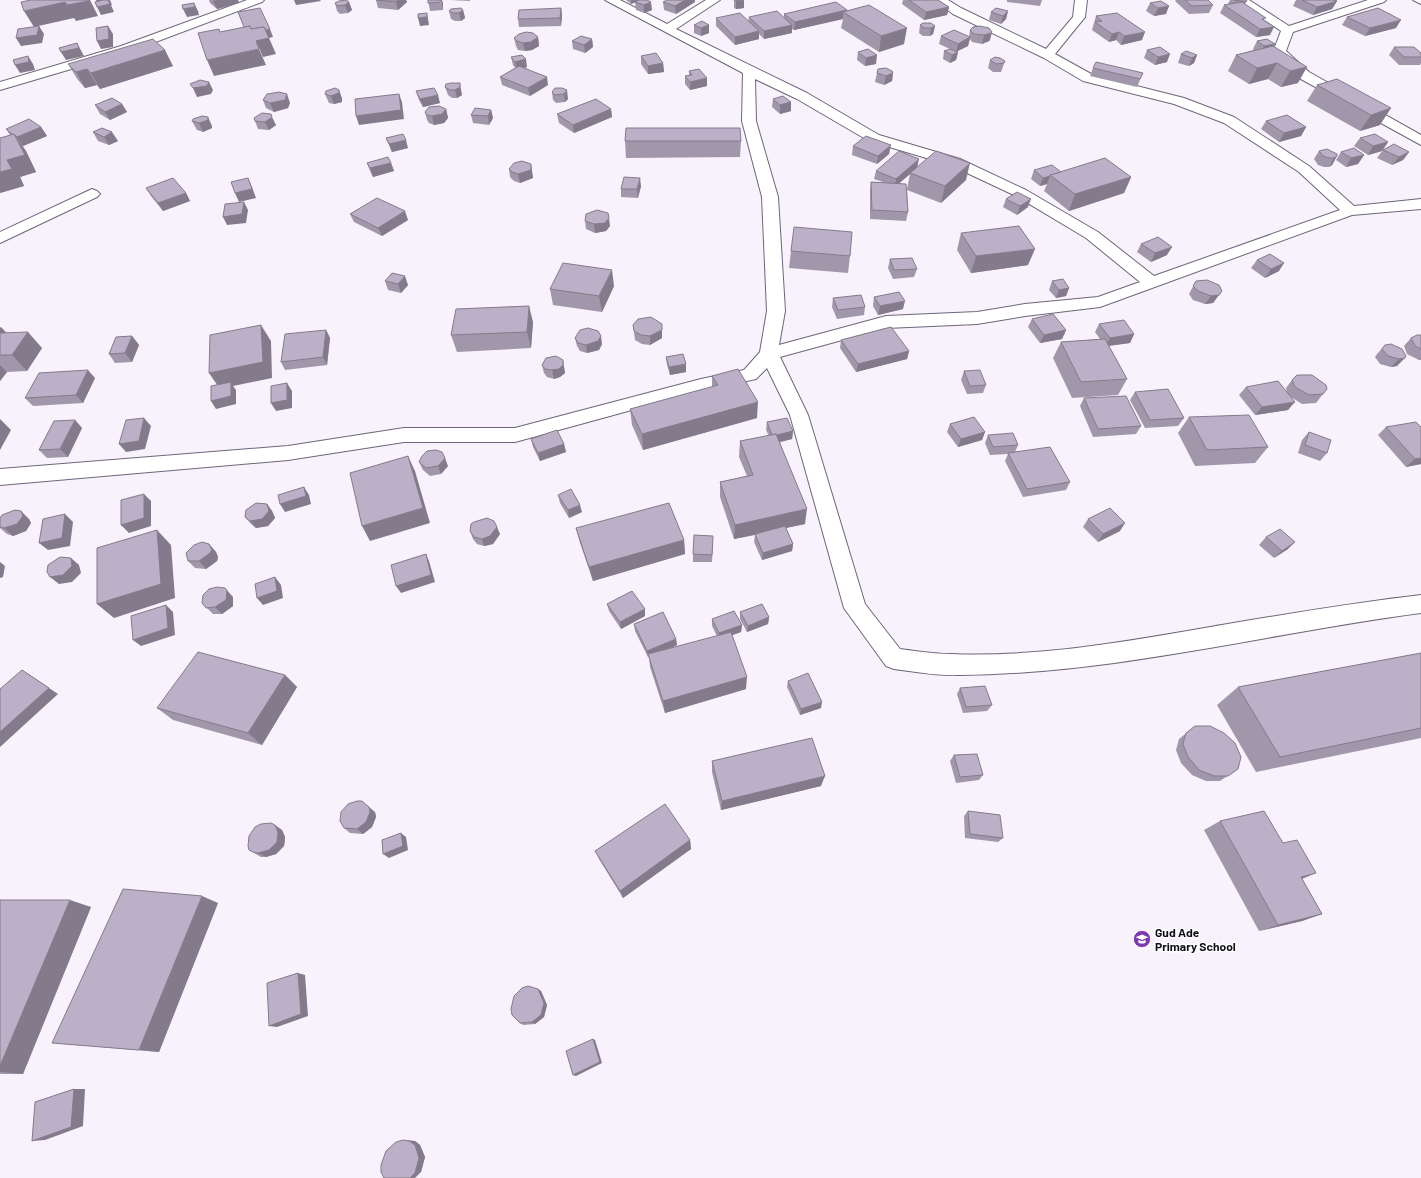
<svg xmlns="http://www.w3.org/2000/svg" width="1421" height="1178" font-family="Barlow,sans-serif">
	<rect width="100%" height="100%" fill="#f7f2fc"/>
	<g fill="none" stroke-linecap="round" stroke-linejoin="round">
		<defs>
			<g id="street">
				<polygon points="247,0 264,0 262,2 129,52 0,90 0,82 121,46"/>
				<path d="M 605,0 L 620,0 L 667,24 L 706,0 L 720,0 L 676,29 L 807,93 L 879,135 L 960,159 L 1026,190 L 1098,232 L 1154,276 L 1340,210 L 1299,172 L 1224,123 L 1174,104 L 1083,81 L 1044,58 L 953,14 L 934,0 L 948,0 L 961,8 L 1046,49 L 1073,17 L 1075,0 L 1087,0 L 1085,17 L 1055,54 L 1093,75 L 1184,98 L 1234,117 L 1309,166 L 1354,206 L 1421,199 L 1421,209 L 1352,215 L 1100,307 L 1025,316 L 977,324 L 886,328 L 780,357 L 808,415 L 865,604 L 900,649 C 917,651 934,654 951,654 C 1046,658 1146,638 1239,622 C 1300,612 1360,602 1421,595 L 1421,613 C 1268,633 1115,674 960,675 C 938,676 916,672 894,669 L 886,666 L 844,608 L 790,415 L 767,368 L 756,379 L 701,391 L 515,442 L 404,442 L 288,460 L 0,485 L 0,469 L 288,446 L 404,428 L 515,428 L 701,379 L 744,370 L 760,352 L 767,311 L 762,197 L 742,121 L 743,73 ZM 755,79 L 797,99 L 869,141 L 950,165 L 1016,196 L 1086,238 L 1140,282 L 1098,297 L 1025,304 L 977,312 L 886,316 L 779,345 L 785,311 L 778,197 L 756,121 Z"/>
				<polygon points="1235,0 1249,0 1289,26 1368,0 1386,0 1384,2 1293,32 1286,51 1309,72 1421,135 1421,145 1299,78 1273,52 1281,31"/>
				<polygon points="1413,0 1421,0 1421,4"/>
				<polygon points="92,189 97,191 100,194 97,197 0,243 0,232"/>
			</g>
		</defs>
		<use href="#street" stroke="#6f657a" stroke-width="2"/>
		<use href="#street" fill="#fff" fill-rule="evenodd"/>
	</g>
	<g fill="#a197ab" fill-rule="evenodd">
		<polygon points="209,0 238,0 239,3 217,9 210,3"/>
		<polygon points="376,0 406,0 407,2 398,10 378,8"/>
		<polygon points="428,0 443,3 443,10 430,11"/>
		<polygon points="450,0 470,0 470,1"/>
		<polygon points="626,0 647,0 652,10 644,13 636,10 635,2 631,4"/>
		<polygon points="734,0 744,8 736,9 734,8"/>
		<polygon points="903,0 938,0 949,7 947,15 924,20 902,4"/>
		<polygon points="1007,0 1042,0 1040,6 1007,2"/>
		<polygon points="1176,0 1208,0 1213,5 1209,13 1189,14 1175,1"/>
		<polygon points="1230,0 1247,0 1245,4 1265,21 1270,35 1256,37 1220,13 1224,5 1228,4"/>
		<polygon points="1296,0 1334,0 1337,1 1332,9 1313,15 1293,6"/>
		<polygon points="349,2 352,10 348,13 340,14 337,11 335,3"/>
		<polygon points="663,2 695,2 676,14 664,10"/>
		<polygon points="1150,3 1166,14 1154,16 1146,11"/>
		<polygon points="561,8 562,16 561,26 519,27 518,19"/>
		<polygon points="463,10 465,18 461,21 455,21 451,19 449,11"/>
		<polygon points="847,10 847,11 904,44 879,52 841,28 843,19 794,30 792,29 792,33 764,39 759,34 759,39 735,45 716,26 716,18 748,22 749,17 784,17 784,14"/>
		<polygon points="1008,11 1006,19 1001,24 989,20 991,12"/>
		<polygon points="1096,16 1142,40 1121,45 1116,40 1109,42 1092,30"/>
		<polygon points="1347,17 1396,28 1365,36 1342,25"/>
		<polygon points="694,25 709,25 709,33 701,36 694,33"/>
		<polygon points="920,25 935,26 933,34 930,36 923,36 919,33"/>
		<polygon points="973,27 990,40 989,41 982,44 972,42 970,39 968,46 957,51 958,52 956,60 950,63 943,59 944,51 950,49 939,44 941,36 969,37 970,30"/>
		<polygon points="538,37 539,46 532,50 525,51 518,50 516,46 514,38"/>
		<polygon points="592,39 593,47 585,53 573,49 572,41"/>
		<polygon points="1257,41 1275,44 1273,46 1298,83 1281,87 1268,79 1249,84 1228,71 1236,55 1254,50 1253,49"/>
		<polygon points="1394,47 1421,53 1421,63 1420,65 1399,65 1389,55"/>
		<polygon points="1147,50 1167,62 1155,65 1144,58"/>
		<polygon points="858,52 876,64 865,66 857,60"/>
		<polygon points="1181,54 1197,55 1194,63 1189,66 1178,63"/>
		<polygon points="641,56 663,63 664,72 648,74 641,64"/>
		<polygon points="511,57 527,67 524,68 548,85 530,96 502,85 500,77 515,68 513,65"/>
		<polygon points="990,60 1005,61 1001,72 993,72 988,68"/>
		<polygon points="68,64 173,66 100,89 97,85 85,88 78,80"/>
		<polygon points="1093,68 1143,73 1137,87 1090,76"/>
		<polygon points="689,71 707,78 707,86 690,90 685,84 685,76 689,75"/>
		<polygon points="877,73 893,73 892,81 884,85 875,82"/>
		<polygon points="1337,79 1380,125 1360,131 1307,101 1317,85"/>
		<polygon points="460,83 462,95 457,98 452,98 448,95 445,87"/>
		<polygon points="562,88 568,99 565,102 556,103 553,100 552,92"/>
		<polygon points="416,91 440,103 423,107 419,100"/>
		<polygon points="325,94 342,98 342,102 334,104 329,103"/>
		<polygon points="773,99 791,102 791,111 780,114 772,107"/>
		<polygon points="263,100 290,103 288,108 274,112 266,108"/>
		<polygon points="122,104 127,112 110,120 100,114 95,105"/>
		<polygon points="446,109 448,118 444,123 434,125 429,123 427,120 425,112"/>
		<polygon points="611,109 612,117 574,133 559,123 557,114"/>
		<polygon points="491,110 493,118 489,125 473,123 471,115"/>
		<polygon points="262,113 276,125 269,130 258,129 255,121"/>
		<polygon points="192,121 212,126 212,128 203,132 197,130"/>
		<polygon points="1266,121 1306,127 1301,136 1279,142 1261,129"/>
		<polygon points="41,127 47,136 23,146 22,145 26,151 36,172 20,177 24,186 0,193 10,135 6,129"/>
		<polygon points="93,132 118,141 109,145 98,141"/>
		<polygon points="386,138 408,148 392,152"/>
		<polygon points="1360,138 1388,142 1382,151 1368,155 1354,146"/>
		<polygon points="625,141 741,141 740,157 626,158"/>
		<polygon points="853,146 889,154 877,164 852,155"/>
		<polygon points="1383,150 1409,152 1403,160 1392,165 1377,158"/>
		<polygon points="1319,151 1337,156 1332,165 1329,167 1324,167 1318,165 1314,159"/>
		<polygon points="1341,152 1364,155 1358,164 1346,167 1336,160"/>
		<polygon points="367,163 391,163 394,171 373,177 370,171"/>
		<path d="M 918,167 L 966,180 L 941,203 L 907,190 L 908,212 L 906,221 L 870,219 L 870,190 L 871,182 L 883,182 L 874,179 L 876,171 ZM 910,174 L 907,189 L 899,183 Z"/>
		<polygon points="509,169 532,172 533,178 520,183 514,181 510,177"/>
		<polygon points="1034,170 1061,172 1131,177 1124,193 1069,211 1044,191 1047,184 1040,186 1031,179"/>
		<polygon points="641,186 638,198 621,197 621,189"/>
		<polygon points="146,188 186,193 190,201 163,211 151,196"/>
		<polygon points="1006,199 1028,207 1017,215 1003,207"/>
		<polygon points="350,214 408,220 382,236 354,222"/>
		<polygon points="585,221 610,226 606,231 595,233 586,229"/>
		<polygon points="961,233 1028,265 971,273 957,250"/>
		<polygon points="1141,244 1167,255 1151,262 1137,252"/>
		<polygon points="791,251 850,256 848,273 789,268"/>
		<polygon points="890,259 917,269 914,277 893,279 888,268"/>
		<polygon points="1257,260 1279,271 1265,278 1251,268"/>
		<polygon points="385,281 408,285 401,293 388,290"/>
		<polygon points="1052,281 1069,288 1066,296 1056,298 1049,290"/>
		<polygon points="1196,281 1216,299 1213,303 1205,304 1193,300 1189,294"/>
		<polygon points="614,286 602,312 553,305 550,289"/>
		<polygon points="874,297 903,309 878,315 873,306"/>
		<polygon points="833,298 865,307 864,315 837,319 832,307"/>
		<polygon points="1032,319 1066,330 1062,339 1040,343 1028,327"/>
		<polygon points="533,322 531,348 457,352 451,335"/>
		<polygon points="662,324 662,338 650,345 642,344 635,340 633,325"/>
		<polygon points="1099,324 1134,334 1130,343 1109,346 1127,379 1118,395 1072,398 1053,358 1061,342 1100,339 1095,332"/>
		<polygon points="0,327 6,333 42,348 27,371 7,372 0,381"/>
		<polygon points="326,330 330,338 327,365 285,370 281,362"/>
		<polygon points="1421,335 1421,360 1419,360 1407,354 1404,346 1411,338"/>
		<polygon points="132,336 139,345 132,362 115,363 109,354"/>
		<polygon points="575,338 602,344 599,350 587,353 580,351 577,346"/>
		<polygon points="841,340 909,351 907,359 856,372 840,348"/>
		<polygon points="1385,345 1402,349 1397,366 1391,367 1380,364 1375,357 1377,354"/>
		<polygon points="666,357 686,372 670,375 667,365"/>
		<polygon points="542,365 564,368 565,373 560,377 554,379 547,377 544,373"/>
		<polygon points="964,371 986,385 983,393 967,394 961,380"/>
		<polygon points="712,376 757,418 643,450 632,425 630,409 712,387"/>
		<polygon points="95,378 83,403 33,406 25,398"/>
		<polygon points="1292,380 1323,394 1316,403 1302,404 1291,397 1288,410 1255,415 1239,395 1246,387 1287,392 1286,388"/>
		<polygon points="1135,392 1184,418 1178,426 1145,428 1130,400"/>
		<polygon points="1084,398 1141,426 1136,434 1093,437 1080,406"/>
		<polygon points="1189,417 1268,447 1255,463 1195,466 1178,433"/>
		<polygon points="75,420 82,428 68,457 47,458 39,450"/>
		<polygon points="767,422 793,431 792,439 780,442 805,524 786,528 793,544 792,551 762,560 754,542 755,535 734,539 720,497 720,482 747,476 739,457 740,441 769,436 766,430"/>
		<polygon points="950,424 985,432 982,440 958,447 947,432"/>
		<polygon points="1386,427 1421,427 1421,464 1406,467 1378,435"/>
		<polygon points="1309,432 1327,453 1320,461 1298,453 1302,440"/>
		<polygon points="988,435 1018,445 1015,452 1070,482 1066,490 1023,497 1005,461 1008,454 990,455 985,443"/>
		<polygon points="531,439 564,444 566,452 540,461 533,447"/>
		<polygon points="419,462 448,466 441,474 430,476 423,470"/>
		<polygon points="558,495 582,512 569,518 560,503"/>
		<polygon points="267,504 272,511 275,518 268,526 256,528 251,524 245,517"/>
		<polygon points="0,518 29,519 31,523 26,531 13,536 7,534 0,528"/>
		<polygon points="1088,519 1120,531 1098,542 1083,527"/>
		<polygon points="576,528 684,540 685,554 593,581 580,543"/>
		<polygon points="470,531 500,534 493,544 484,546 477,544 473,539"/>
		<polygon points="1266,537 1288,549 1274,558 1259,545"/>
		<polygon points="713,543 712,562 693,562 693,554"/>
		<polygon points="209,544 216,552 218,557 217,561 206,569 195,568 188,561"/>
		<polygon points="233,597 233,606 222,614 213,614 202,603"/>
		<polygon points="607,604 645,616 621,629 609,611"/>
		<polygon points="740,612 769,617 768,624 747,632 740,619"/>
		<polygon points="712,619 742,625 741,632 732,635 746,689 665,713 650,667 649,657 648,657 635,631 634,624 676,639 677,645 668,649 717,636 712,626"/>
		<polygon points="1421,653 1421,738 1256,772 1217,705 1238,687"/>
		<polygon points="285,675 297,687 262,745 173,720 157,708"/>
		<polygon points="788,681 821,708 800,715 787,687"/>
		<polygon points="960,688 992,705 987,711 963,713 957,694"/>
		<polygon points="1195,726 1238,769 1220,781 1206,781 1192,775 1181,763 1176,750 1179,739"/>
		<polygon points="954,755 983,775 979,780 956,783 950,761"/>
		<polygon points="712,761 821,786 721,810 712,772"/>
		<polygon points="968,811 1003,838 998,842 965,838 964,816"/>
		<polygon points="375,812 376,817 372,827 363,834 350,833 344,828"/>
		<polygon points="1220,821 1302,879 1322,914 1302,921 1259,931 1204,830"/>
		<polygon points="282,830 285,837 285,841 284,846 276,854 266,857 261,857 249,850"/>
		<polygon points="690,840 691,849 623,898 599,859 595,851"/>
		<polygon points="0,900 91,907 23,1074 0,1074"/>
		<polygon points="218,903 159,1052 52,1043"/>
		<polygon points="538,989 541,991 547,1005 544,1017 535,1024 523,1025 520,1023"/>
		<polygon points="403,1140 409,1140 415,1141 420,1145 425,1157 421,1172"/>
	</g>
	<g fill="#837b8b">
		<polygon points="90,0 98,16 76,21 74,18 34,27 24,11 65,2"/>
		<polygon points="96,0 110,0 112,5 111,5 114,12 101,15 97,7 99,7"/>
		<polygon points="217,0 238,0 239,3 217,9 213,1"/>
		<polygon points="294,0 320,0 321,1 296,5"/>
		<polygon points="398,0 406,0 407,2 398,10 396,2"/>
		<polygon points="441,0 442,0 443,3 443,10"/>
		<polygon points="631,0 642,0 631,4"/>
		<polygon points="685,0 695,0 695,2 676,14 675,6"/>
		<polygon points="744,0 744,8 736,9 736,1"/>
		<polygon points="1337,1 1332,9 1313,15 1317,7"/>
		<polygon points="349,2 352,10 348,13 345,5"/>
		<polygon points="651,2 652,10 644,13 644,5"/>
		<polygon points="194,3 198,11 199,15 187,17 183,9"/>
		<polygon points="1169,6 1166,14 1154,16 1158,8"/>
		<polygon points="949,7 947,15 924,20 926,12"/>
		<polygon points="561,8 562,16 561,26 560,18"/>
		<polygon points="463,10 465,18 461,21 459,13"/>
		<polygon points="847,10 847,14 843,12 843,19 794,30 795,22"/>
		<polygon points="1008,11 1006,19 1001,24 1003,16"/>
		<polygon points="427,13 429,25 420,26 418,18"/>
		<polygon points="1401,20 1396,28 1365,36 1370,28"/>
		<polygon points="709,25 709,33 701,36 701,28"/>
		<polygon points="792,25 792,33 764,39 764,31"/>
		<polygon points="39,26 44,34 42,43 21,46 16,38"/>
		<polygon points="108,26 113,34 113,47 101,49 97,41"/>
		<polygon points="935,26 933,34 930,36 931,28"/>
		<polygon points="1274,27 1270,35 1256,37 1260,29"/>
		<polygon points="907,28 904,44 879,52 881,36"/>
		<polygon points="270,29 273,37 269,38 276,54 263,57 256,41 247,34"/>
		<polygon points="759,31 759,39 735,45 735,37"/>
		<polygon points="992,32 990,40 989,41 982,44 984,35"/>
		<polygon points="1119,32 1116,40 1109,42 1112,34"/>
		<polygon points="1145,32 1142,40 1121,45 1124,36"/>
		<polygon points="538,37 539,46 532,50 525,51 523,43"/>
		<polygon points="970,37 968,46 956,52 958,44"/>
		<polygon points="592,39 593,47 585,53 584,45"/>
		<polygon points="77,43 84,56 66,60 61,52"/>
		<polygon points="1275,44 1270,52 1260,54 1264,46"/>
		<polygon points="259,49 266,65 214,76 207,60"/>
		<polygon points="165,50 173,66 100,89 91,73"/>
		<polygon points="958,52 956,60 950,63 952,55"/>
		<polygon points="1170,54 1167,62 1155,65 1158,57"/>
		<polygon points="877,55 876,64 865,66 866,58"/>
		<polygon points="1197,55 1194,63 1189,66 1192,58"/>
		<polygon points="28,56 33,64 35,70 20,73 15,65"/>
		<polygon points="526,59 527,67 517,70 515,62"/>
		<polygon points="663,63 664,72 648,74 648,66"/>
		<polygon points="1277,63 1268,79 1249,84 1257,68"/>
		<polygon points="1307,67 1298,83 1281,87 1290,71"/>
		<polygon points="87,69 97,85 85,88 76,72"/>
		<polygon points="893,73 892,81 884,85 886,76"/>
		<polygon points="547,77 548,85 530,96 528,88"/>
		<polygon points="707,78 707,86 690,90 690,82"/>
		<polygon points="209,82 213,90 211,94 197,97 193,88"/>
		<polygon points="460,87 462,95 457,98 455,90"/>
		<polygon points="339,90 342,98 342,102 334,104 331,96"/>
		<polygon points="567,90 568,99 565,102 564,94"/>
		<polygon points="287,94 290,103 288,108 274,112 270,103"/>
		<polygon points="399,94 402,102 404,119 359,125 356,116"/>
		<polygon points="438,95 440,103 423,107 420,99"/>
		<polygon points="791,102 791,111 780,114 780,105"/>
		<polygon points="122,104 127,112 110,120 105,112"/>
		<polygon points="1391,108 1380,125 1360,131 1371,115"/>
		<polygon points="446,109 448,118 444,123 434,125 432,116"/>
		<polygon points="611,109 612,117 574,133 573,125"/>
		<polygon points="491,110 493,118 489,125 488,116"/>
		<polygon points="208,117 212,126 212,128 203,132 199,123"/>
		<polygon points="272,117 276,125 269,130 265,122"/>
		<polygon points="41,127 47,136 23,146 17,137"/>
		<polygon points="1306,127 1301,136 1279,142 1284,133"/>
		<polygon points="112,132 118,141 109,145 104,137"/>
		<polygon points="14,134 26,151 36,172 20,177 24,186 0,193 0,172 7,160"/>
		<polygon points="406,140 408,148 392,152 389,144"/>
		<polygon points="1388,142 1382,151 1368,155 1373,146"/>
		<polygon points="891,145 889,154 877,164 878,156"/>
		<polygon points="1409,152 1403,160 1392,165 1399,157"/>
		<polygon points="1364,155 1358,164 1346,167 1351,158"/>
		<polygon points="1337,156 1332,165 1329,167 1334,158"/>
		<polygon points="919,159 917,168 895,187 896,179"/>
		<polygon points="391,163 394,171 373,177 370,168"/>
		<polygon points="970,163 966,180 941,203 945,186"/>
		<polygon points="531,164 533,178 520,183 518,174"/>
		<polygon points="1050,176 1047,184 1040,186 1043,178"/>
		<polygon points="1131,177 1124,193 1069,211 1075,194"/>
		<polygon points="248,178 252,187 256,198 239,202 235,193"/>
		<polygon points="640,178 641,186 638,198 637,189"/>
		<polygon points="186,193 190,201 163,211 158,203"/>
		<polygon points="1031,199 1028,207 1017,215 1020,206"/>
		<polygon points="244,202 248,210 246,223 227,225 223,217"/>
		<polygon points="405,211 408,220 382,236 378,228"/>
		<polygon points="609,218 610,226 606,231 595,233 594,224"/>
		<polygon points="1172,247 1167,255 1151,262 1155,253"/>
		<polygon points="1035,249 1028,265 971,273 976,256"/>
		<polygon points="1284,263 1279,271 1265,278 1271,269"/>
		<polygon points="612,270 614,286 602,312 599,296"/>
		<polygon points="405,276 408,285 401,293 398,284"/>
		<polygon points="1069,288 1066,296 1056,298 1059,290"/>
		<polygon points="1222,291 1213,303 1205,304 1211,296"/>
		<polygon points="905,301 903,309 878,315 880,306"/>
		<polygon points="529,306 533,322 531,348 527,332"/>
		<polygon points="662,324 662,338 650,345 650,336"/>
		<polygon points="261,325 271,341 272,378 233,386 236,390 236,404 216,409 211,401 220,389 209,373"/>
		<polygon points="1,327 16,343 0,337 0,328"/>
		<polygon points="326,330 330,338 327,365 323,357"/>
		<polygon points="1066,330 1062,339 1040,343 1044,335"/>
		<polygon points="28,332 42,348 27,371 12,355"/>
		<polygon points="1134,334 1130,343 1106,346 1110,338"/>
		<polygon points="132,336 139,345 132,362 125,353"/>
		<polygon points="601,336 602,344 599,350 587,353 586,345"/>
		<polygon points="909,351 907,359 856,372 858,364"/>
		<polygon points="1405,358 1397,366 1391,367 1399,359"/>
		<polygon points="563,360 565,373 560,377 554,379 552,370"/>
		<polygon points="686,364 686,372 670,375 669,367"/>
		<polygon points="0,365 7,372 0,381"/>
		<polygon points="88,370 95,378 83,403 76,395"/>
		<polygon points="287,383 292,391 292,408 276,411 271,403"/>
		<polygon points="758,402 757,418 643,450 642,434"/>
		<polygon points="1295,402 1288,410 1255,415 1262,407"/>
		<polygon points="144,418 151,426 145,449 126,452 119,444"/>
		<polygon points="0,419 11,430 0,450"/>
		<polygon points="75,420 82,428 68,457 60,449"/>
		<polygon points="793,431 792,439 772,444 773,436"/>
		<polygon points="985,432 982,440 958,447 961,439"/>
		<polygon points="564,444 566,452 540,461 538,453"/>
		<polygon points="408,456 415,471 430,523 370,541 362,526"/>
		<polygon points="445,458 448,466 441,474 438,466"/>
		<polygon points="1421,458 1421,464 1406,467 1415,459"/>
		<polygon points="304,487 309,495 311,504 285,512 280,504"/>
		<polygon points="144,494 151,501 151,526 129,533 121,525"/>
		<polygon points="267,504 272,511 275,518 268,526 256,528 250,521"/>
		<polygon points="580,505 582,512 569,518 568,510"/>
		<polygon points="807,509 805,524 734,539 735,525"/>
		<polygon points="21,511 29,519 31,523 26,531 13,536 4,528"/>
		<polygon points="65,514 73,522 70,546 48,550 39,543"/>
		<polygon points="1125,523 1120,531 1098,542 1103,534"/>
		<polygon points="497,527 500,534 493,544 484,546 482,539"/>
		<polygon points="157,530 171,545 175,598 114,618 97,604"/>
		<polygon points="684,540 685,554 593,581 589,567"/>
		<polygon points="1295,542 1288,549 1274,558 1282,551"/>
		<polygon points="209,544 216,552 218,557 217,561 206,569 199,561"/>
		<polygon points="793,544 792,551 762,560 763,553"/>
		<polygon points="426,554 429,561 435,582 401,593 396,586"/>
		<polygon points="71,558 79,565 81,573 72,582 59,584 50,577"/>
		<polygon points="0,562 5,566 3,577 0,578"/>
		<polygon points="275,577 281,585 283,598 263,605 257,598"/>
		<polygon points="225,588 233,597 233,606 222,614 215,607"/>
		<polygon points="166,605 173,612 175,635 141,646 133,640"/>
		<polygon points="645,609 645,616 621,629 620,622"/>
		<polygon points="769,617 768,624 747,632 748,626"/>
		<polygon points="742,625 741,632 719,640 719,633"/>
		<polygon points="676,639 677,645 649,657 648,654 649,657 648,657 647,651"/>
		<polygon points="22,670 58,694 0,747 0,732"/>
		<polygon points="285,675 297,687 262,745 248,733"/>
		<polygon points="747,677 746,689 665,713 663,701"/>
		<polygon points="822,702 821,708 800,715 801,709"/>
		<polygon points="825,776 821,786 721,810 722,801"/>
		<polygon points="369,807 375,812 376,817 372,827 363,834 357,829"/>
		<polygon points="275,825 282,830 285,837 284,846 276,854 266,857 258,853"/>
		<polygon points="401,833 406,837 408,850 389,858 383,854"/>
		<polygon points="690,840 691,849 623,898 620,891"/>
		<polygon points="1316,873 1297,881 1301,877"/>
		<polygon points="202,896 218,903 159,1052 139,1050"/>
		<polygon points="70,900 91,907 23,1074 0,1072 0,1066"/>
		<polygon points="1322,914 1302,921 1259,931 1278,925"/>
		<polygon points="298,973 305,975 308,1016 277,1027 269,1026"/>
		<polygon points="538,989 541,991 547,1005 544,1017 535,1024 532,1022"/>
		<polygon points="593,1039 595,1040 602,1063 576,1076 573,1075"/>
		<polygon points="74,1089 85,1089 83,1126 45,1140 32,1141"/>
		<polygon points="409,1141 415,1141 420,1145 425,1157 421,1172 415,1178 410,1178"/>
	</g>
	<g fill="#bbb0c7" stroke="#837b8b">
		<polygon points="31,0 89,0 89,1 67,5 65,2 24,11 21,2"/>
		<polygon points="103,0 108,0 110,4 97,7 95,2"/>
		<polygon points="346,0 349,2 345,5 337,6 335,3 339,1"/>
		<polygon points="376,0 398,0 396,2"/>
		<polygon points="428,0 441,0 441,2 428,3"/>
		<polygon points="639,0 647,0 651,2 644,5 635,2"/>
		<polygon points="667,0 685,0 675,6 663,2"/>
		<polygon points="734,0 743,0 736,1"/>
		<polygon points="909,0 938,0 949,7 926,12"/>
		<polygon points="1185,0 1208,0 1213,5 1192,6"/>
		<polygon points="1234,0 1247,0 1246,2"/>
		<polygon points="1302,0 1334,0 1337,1 1317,7"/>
		<polygon points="1161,1 1169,6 1158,8 1150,3"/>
		<polygon points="836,2 847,10 795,22 784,14"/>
		<polygon points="1242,2 1266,18 1262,19 1274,27 1260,29 1224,5"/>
		<polygon points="194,3 195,7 183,9 182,5"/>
		<polygon points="869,5 907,28 881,36 843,12"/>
		<polygon points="260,8 270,29 266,30 264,27 251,29 250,26 244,27 238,12"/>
		<polygon points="461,8 463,10 459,13 453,13 449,11 451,9"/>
		<polygon points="561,8 560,18 518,19 519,10"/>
		<polygon points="996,8 1008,11 1003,16 991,12"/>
		<polygon points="1378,8 1401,20 1370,28 1347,17"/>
		<polygon points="777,11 792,25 764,31 749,17"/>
		<polygon points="427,13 427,17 418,18 418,14"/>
		<polygon points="740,13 759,31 735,37 716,18"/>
		<polygon points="1117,13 1145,32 1124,36 1119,32 1112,34 1095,22 1102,21 1096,16"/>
		<polygon points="702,21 709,25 701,28 694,25"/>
		<polygon points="923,23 931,23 935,26 931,28 924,28 920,25"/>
		<polygon points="39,26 37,35 16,38 18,29"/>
		<polygon points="108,26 109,39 97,41 96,28"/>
		<polygon points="250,26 251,29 264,27 269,38 256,41 259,49 207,60 198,33 219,29 220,32"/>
		<polygon points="980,26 989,28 992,32 991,33 984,35 974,34 970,30 973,27"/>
		<polygon points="954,30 970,37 958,44 941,36"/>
		<polygon points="526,32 533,33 538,37 531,42 523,43 517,41 514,38 519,34"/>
		<polygon points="581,36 592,39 584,45 572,41"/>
		<polygon points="153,39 165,50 91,73 87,69 76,72 68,64"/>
		<polygon points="1267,39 1275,44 1264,46 1257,41"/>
		<polygon points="77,43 79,48 61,52 59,48"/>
		<polygon points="1273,46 1307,67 1290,71 1277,63 1257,68 1236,55"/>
		<polygon points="1160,47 1170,54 1158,57 1147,50"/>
		<polygon points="1394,47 1414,47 1421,53 1421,57 1404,57"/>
		<polygon points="868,49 877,55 866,58 858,52"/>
		<polygon points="950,49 958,52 952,55 944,51"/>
		<polygon points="1186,51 1197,55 1192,58 1181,54"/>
		<polygon points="656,53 663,63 648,66 641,56"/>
		<polygon points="522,55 526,59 515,62 511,57"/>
		<polygon points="28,56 29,62 15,65 13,60"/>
		<polygon points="995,57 1000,58 1005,61 1004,63 996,64 990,60"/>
		<polygon points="1096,62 1143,73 1140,79 1093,68"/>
		<polygon points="519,66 547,77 528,88 500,77"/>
		<polygon points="886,68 892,71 893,73 886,76 877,73 878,69"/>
		<polygon points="699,69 707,78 690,82 685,76 692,75 689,71"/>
		<polygon points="1337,79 1391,108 1371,115 1317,85"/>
		<polygon points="200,80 209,82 207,86 193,88 190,84"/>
		<polygon points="451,83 460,83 460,87 455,90 450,90 445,87 446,84"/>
		<polygon points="335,88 339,90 339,93 331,96 325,94 326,91"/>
		<polygon points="434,88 438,95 420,99 416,91"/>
		<polygon points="555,88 562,88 567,90 564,94 555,95 552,92"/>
		<polygon points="279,92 287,94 285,100 270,103 263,100 267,94"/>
		<polygon points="399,94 401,110 356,116 355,99"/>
		<polygon points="783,96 791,102 780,105 773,99"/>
		<polygon points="112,98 122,104 105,112 95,105"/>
		<polygon points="596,99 611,109 573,125 557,114"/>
		<polygon points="439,106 446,109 442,114 432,116 427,115 425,112 429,107"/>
		<polygon points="475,108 491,110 488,116 471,115"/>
		<polygon points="262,113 271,114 272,117 265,122 255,121 254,118"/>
		<polygon points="1287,115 1306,127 1284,133 1266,121"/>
		<polygon points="202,116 208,117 208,120 199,123 192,121 193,119"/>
		<polygon points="29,119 41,127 17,137 14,134 13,135 6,129"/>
		<polygon points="102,128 112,132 104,137 93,132"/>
		<polygon points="626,128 740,128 741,141 625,141"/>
		<polygon points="14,134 25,155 7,160 12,169 0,172 0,138"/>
		<polygon points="403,134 406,140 389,144 386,138"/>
		<polygon points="1375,134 1388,142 1373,146 1360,138"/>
		<polygon points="866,136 891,145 878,156 853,146"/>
		<polygon points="1394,144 1409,152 1399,157 1383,150"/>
		<polygon points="1354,148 1364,155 1351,158 1341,152"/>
		<polygon points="1327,149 1337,154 1337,156 1334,158 1329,158 1323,156 1319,151"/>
		<polygon points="899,151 919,159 896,179 876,171"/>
		<polygon points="936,151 970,163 945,186 910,173"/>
		<polygon points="388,157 391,163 370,168 367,163"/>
		<polygon points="1105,158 1131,177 1075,194 1050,175"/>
		<polygon points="522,161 531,164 531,170 518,174 512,172 509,169 514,163"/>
		<polygon points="1052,165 1061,172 1050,175 1050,176 1043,178 1034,170"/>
		<polygon points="624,177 640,178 637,189 621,189"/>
		<polygon points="173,178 186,193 158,203 146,188"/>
		<polygon points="248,178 252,189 235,193 231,182"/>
		<polygon points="871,182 906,184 908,212 872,210"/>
		<polygon points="1017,192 1031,199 1020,206 1006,199"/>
		<polygon points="377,198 405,211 378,228 350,214"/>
		<polygon points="244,202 242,214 223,217 225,204"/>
		<polygon points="597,210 608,213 609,218 605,223 594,224 585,221 586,214"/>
		<polygon points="1019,226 1035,249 976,256 961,233"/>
		<polygon points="794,227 852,232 850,256 791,251"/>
		<polygon points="1158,237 1172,247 1155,253 1141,244"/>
		<polygon points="1270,254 1284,263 1271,269 1257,260"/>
		<polygon points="912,258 917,269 894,270 890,259"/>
		<polygon points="563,263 612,270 599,296 550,289"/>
		<polygon points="392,273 405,276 398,284 385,281"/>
		<polygon points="1063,279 1069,288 1059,290 1052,281"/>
		<polygon points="1207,280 1219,285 1222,291 1219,295 1211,296 1198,291 1193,286 1196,281"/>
		<polygon points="899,292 905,301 880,306 874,297"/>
		<polygon points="861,295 865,307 838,310 833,298"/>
		<polygon points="529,306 527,332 451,335 456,309"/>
		<polygon points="1053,314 1066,330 1044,335 1032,319"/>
		<polygon points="651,317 662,324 662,330 650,336 641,335 634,331 633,325 638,319"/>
		<polygon points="1124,320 1134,334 1110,338 1099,324"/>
		<polygon points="261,325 263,362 209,373 210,335"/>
		<polygon points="891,327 909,351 858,364 841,340"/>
		<polygon points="588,328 598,331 601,336 598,341 586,345 578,343 575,338 580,330"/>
		<polygon points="326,330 323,357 281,362 285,334"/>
		<polygon points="28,332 12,355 0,355 0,333"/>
		<polygon points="1417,335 1421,335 1421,349 1415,346 1411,338"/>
		<polygon points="132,336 125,353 109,354 116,337"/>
		<polygon points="1105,339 1127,379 1081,382 1061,342"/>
		<polygon points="1391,344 1402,349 1406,356 1405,358 1399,359 1388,356 1382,349 1385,345"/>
		<polygon points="683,354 686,364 669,367 666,357"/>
		<polygon points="556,356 563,360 563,365 559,369 552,370 545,369 542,365 546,358"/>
		<polygon points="738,369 758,402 642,434 630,409 718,385 712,376"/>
		<polygon points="88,370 76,395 25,398 39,373"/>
		<polygon points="980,370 986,385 970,386 964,371"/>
		<polygon points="1297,375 1312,375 1326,385 1327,389 1323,394 1309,395 1295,387 1292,380"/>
		<polygon points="1278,381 1295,402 1262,407 1246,387"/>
		<polygon points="231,382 231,396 211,401 211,386"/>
		<polygon points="287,383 287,400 271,403 271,386"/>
		<polygon points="1168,389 1184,418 1150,420 1135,392"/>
		<polygon points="1126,396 1141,426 1098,429 1084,398"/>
		<polygon points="1249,415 1268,447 1207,450 1189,417"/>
		<polygon points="974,417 985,432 961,439 950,424"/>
		<polygon points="144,418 139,441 119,444 126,420"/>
		<polygon points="787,418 793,431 777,435 776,434 772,435 767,422"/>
		<polygon points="75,420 60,449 39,450 54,421"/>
		<polygon points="1416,422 1421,427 1421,458 1415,459 1386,427"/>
		<polygon points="557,430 564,444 538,453 531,439"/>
		<polygon points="1309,432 1331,440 1327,453 1305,445"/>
		<polygon points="1013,433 1018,445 993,447 988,435"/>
		<polygon points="776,434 807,509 735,525 720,482 753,475 740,441"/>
		<polygon points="1050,447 1070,482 1027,489 1008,453"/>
		<polygon points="436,450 442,452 445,458 438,466 426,468 419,462 422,456 427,451"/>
		<polygon points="408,456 423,508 362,526 350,473"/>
		<polygon points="304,487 306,496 280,504 278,495"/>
		<polygon points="571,489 580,505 568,510 558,495"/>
		<polygon points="144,494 144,518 121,525 121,500"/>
		<polygon points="256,503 267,504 269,511 262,519 250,521 245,517 246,510"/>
		<polygon points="669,503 684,540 589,567 576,528"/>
		<polygon points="1110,508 1125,523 1103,534 1088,519"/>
		<polygon points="15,510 21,511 23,516 17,524 4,528 0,527 0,518 2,515"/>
		<polygon points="65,514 62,538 39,543 43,519"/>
		<polygon points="487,518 494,521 497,527 490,536 482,539 474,537 470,531 471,524 474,522"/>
		<polygon points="785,526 793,544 763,553 755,534"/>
		<polygon points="1280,529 1295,542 1282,551 1266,537"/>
		<polygon points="157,530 161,584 97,604 97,548"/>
		<polygon points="694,535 713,536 712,555 693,554"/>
		<polygon points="202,542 209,544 212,550 210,553 199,561 188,561 186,553 194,545"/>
		<polygon points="426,554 431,575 396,586 391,565"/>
		<polygon points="60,557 71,558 72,566 63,575 50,577 47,572 48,565"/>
		<polygon points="275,577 277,591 257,598 255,584"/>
		<polygon points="217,587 225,588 227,590 226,600 215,607 206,608 202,603 203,595 209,589"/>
		<polygon points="632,591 645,609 620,622 607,604"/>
		<polygon points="762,604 769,617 748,626 740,612"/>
		<polygon points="166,605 168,628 133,640 131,616"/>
		<polygon points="734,611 742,625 719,633 712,619"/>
		<polygon points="663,612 676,639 647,651 634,624"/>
		<polygon points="731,632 747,677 663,701 648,654"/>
		<polygon points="198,652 285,675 248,733 157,708"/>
		<polygon points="1421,653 1421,728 1280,757 1238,687"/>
		<polygon points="22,670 49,688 0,732 0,689"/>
		<polygon points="808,673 822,702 801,709 788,681"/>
		<polygon points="985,686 992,705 966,707 960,688"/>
		<polygon points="1195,726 1210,726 1224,733 1235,743 1241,757 1238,769 1228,776 1214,776 1199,770 1188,757 1183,744 1186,733"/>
		<polygon points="812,738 825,776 722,801 712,761"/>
		<polygon points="977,754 983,775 960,777 954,755"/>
		<polygon points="357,801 362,801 369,807 370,812 366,822 357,829 344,828 340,821 341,812 348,804"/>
		<polygon points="665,804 690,840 620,891 595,851"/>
		<polygon points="968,811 1000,815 1003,838 970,834"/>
		<polygon points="1264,811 1283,843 1297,840 1316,873 1301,877 1322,914 1278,925 1220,821"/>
		<polygon points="271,823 275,825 278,832 277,842 269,850 258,853 253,852 249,850 248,846 249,836 255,827 261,824"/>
		<polygon points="401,833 403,846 383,854 382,840"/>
		<polygon points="123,889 202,896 139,1050 52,1043"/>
		<polygon points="0,900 70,900 0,1066"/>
		<polygon points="298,973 301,1014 269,1026 267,983"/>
		<polygon points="528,986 538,989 544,1003 541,1015 532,1022 520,1023 512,1015 511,1009 514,996 522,988"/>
		<polygon points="593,1039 600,1062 573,1075 566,1051"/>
		<polygon points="74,1089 71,1127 32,1141 35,1102"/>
		<polygon points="403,1140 409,1141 415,1145 419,1158 415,1173 410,1178 384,1178 381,1172 381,1165 386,1151 396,1142"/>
	</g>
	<defs>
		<symbol id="school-disc" viewBox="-11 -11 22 22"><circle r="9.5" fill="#7b3aae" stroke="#fff"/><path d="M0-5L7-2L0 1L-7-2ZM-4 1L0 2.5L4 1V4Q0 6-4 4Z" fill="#fff"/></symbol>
	</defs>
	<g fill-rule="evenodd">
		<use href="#school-disc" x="1132" y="929" width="20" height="20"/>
	</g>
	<g text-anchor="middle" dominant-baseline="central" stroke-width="3" stroke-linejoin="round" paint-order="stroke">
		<g font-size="12" font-weight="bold" fill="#120e16" stroke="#fff" text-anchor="start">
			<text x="1155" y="932">Gud Ade<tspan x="1155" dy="14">Primary School</tspan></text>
		</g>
	</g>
</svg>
